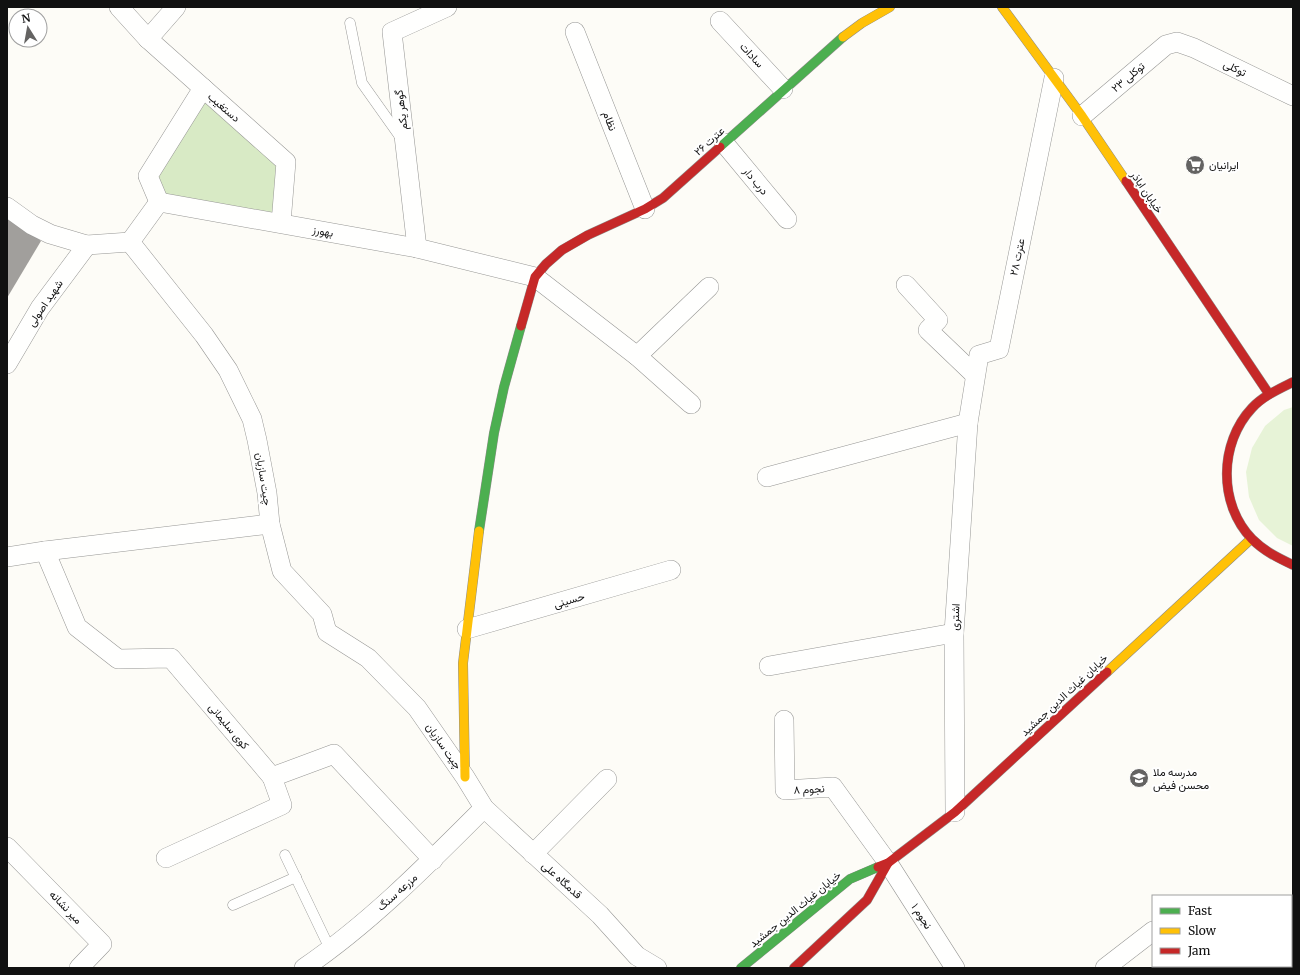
<svg xmlns="http://www.w3.org/2000/svg" width="1300" height="975" font-family="Merriweather,Vazirmatn,serif">
	<rect width="100%" height="100%" fill="#fdfcf7"/>
	<polygon fill="#e7f3d7" points="1293,407 1293,546 1277,538 1259,520 1249,497 1246,472 1252,448 1265,426 1284,410"/>
	<polygon fill="#d8eac5" points="203,88 286,162 281,223 159,202 148,176"/>
	<polygon fill="#a19f9c" points="7,214 41,241 7,298"/>
	<g fill="none" stroke-linecap="round" stroke-linejoin="round">
		<defs>
			<g id="lane">
				<polyline points="350,23 362,83 401,138"/>
				<polyline points="285,855 330,949"/>
				<polyline points="233,905 296,877"/>
			</g>
			<g id="street">
				<polyline points="119,7 148,39 286,162 281,223"/>
				<polyline points="720,21 783,89"/>
				<polyline points="575,32 645,209"/>
				<polyline points="148,39 176,7"/>
				<polyline points="1082,116 1166,45 1177,42 1194,48 1293,96"/>
				<polyline points="724,143 787,219"/>
				<polyline points="159,202 148,176 203,88"/>
				<polyline points="7,207 32,225 50,234 87,245 130,242"/>
				<polyline points="130,242 204,335 228,370 252,419 257,440 267,493 270,524 282,571 322,614 327,632 368,658 417,708 465,777 484,808 600,915 637,956 657,968"/>
				<polyline points="130,242 159,202 417,248 535,277 637,356 691,404"/>
				<polyline points="417,248 392,32 447,7"/>
				<polyline points="906,285 938,320 928,330 975,375"/>
				<polyline points="637,356 709,287"/>
				<polyline points="7,364 40,308 87,245"/>
				<polyline points="767,477 968,423"/>
				<polyline points="45,551 77,627 118,659 171,658 272,777 334,754 433,860"/>
				<polyline points="7,557 45,551 270,524"/>
				<polyline points="467,629 671,570"/>
				<polyline points="769,666 954,633"/>
				<polyline points="784,720 785,790 833,787 888,863 955,968"/>
				<polyline points="955,812 954,633 968,423 979,355 999,349 1054,78"/>
				<polyline points="7,847 102,944 79,968"/>
				<polyline points="533,854 607,779"/>
				<polyline points="166,858 282,805 272,777"/>
				<path d="M 304,968 C 370,923 427,865 484,808"/>
				<polyline points="1105,968 1153,931"/>
			</g>
			<g id="fast">
				<polyline points="720,147 843,37"/>
				<polyline points="479,531 494,433 504,387 521,326"/>
				<polyline points="741,968 850,879 878,867"/>
			</g>
			<g id="slow">
				<polyline points="1002,7 1082,116 1126,181"/>
				<polyline points="843,37 862,23 890,7"/>
				<polyline points="1107,672 1251,539"/>
				<polyline points="465,777 463,663 479,531"/>
			</g>
			<g id="jam">
				<polyline points="1126,181 1269,394"/>
				<polyline points="521,326 535,277 546,264 562,250 588,235 645,209 663,198 720,147"/>
				<path d="M 1293,382 C 1279,389 1263,396 1252,408 C 1219,443 1218,504 1252,539 C 1264,551 1278,558 1293,565"/>
				<polyline points="878,867 888,863 955,812 1107,672"/>
				<polyline points="794,968 867,900 888,863"/>
			</g>
		</defs>
		<use href="#lane" stroke="#979795" stroke-width="11"/>
		<use href="#street" stroke="#979795" stroke-width="20"/>
		<use href="#fast" stroke="#8e8d8b" stroke-width="10"/>
		<use href="#slow" stroke="#8e8d8b" stroke-width="10"/>
		<use href="#jam" stroke="#8e8d8b" stroke-width="10"/>
		<use href="#lane" stroke="#fffffe" stroke-width="10"/>
		<use href="#street" stroke="#fffffe" stroke-width="19"/>
		<use href="#fast" stroke="#4caf50" stroke-width="9"/>
		<use href="#slow" stroke="#ffc107" stroke-width="9"/>
		<use href="#jam" stroke="#c62828" stroke-width="9"/>
	</g>
	<defs>
		<symbol id="supermarket-disc" viewBox="-11 -11 22 22"><circle r="9.5" fill="#646362" stroke="#fff"/><path d="M-6-5.5h2.5l.6 2H6L4.5 2H-2.5L-4.4-4H-6ZM-1.5 3.2a1.3 1.3 0 1 0 .1 0ZM3 3.2a1.3 1.3 0 1 0 .1 0Z" fill="#fff"/></symbol>
		<symbol id="school-disc" viewBox="-11 -11 22 22"><circle r="9.5" fill="#646362" stroke="#fff"/><path d="M0-5L7-2L0 1L-7-2ZM-4 1L0 2.5L4 1V4Q0 6-4 4Z" fill="#fff"/></symbol>
	</defs>
	<g fill-rule="evenodd">
		<use href="#supermarket-disc" x="1184" y="154" width="22" height="22"/>
		<use href="#school-disc" x="1128" y="767" width="22" height="22"/>
	</g>
	<g text-anchor="middle" dominant-baseline="central" stroke-width="4" stroke-linejoin="round" paint-order="stroke">
		<g font-size="11" fill="#111" stroke="#fff">
			<text transform="translate(752 55) rotate(47)">سادات</text>
			<text transform="translate(1235 68) rotate(26)">توکلی</text>
			<text transform="translate(1128 77) rotate(-40)">توکلی ۲۳</text>
			<text transform="translate(224 107) rotate(41)">دستغیب</text>
			<text transform="translate(401 110) rotate(-97)">گوهر یکم</text>
			<text transform="translate(610 121) rotate(69)">نظام</text>
			<text transform="translate(709 141) rotate(-42)">عترت ۲۶</text>
			<text transform="translate(756 181) rotate(50)">درب دار</text>
			<text transform="translate(1147 192) rotate(56)">خیابان اباذر</text>
			<text transform="translate(323 231) rotate(10)">بهورز</text>
			<text transform="translate(1017 257) rotate(-78)">عترت ۲۸</text>
			<text transform="translate(45 303) rotate(-56)">شهید اصولی</text>
			<text transform="translate(264 479) rotate(81)">چیت سازیان</text>
			<text transform="translate(569 600) rotate(-16)">حسینی</text>
			<text transform="translate(955 617) rotate(-87)">اشتری</text>
			<text transform="translate(1064 695) rotate(-43)">خیابان غیاث الدین جمشید</text>
			<text transform="translate(229 726) rotate(50)">کوی سلیمانی</text>
			<text transform="translate(444 746) rotate(55)">چیت سازیان</text>
			<text transform="translate(809 789) rotate(-3)">نجوم ۸</text>
			<text transform="translate(562 880) rotate(42)">قدمگاه علی</text>
			<text transform="translate(397 892) rotate(-42)">مزرعه سنگ</text>
			<text transform="translate(66 907) rotate(46)">میر نشانه</text>
			<text transform="translate(795 909) rotate(-39)">خیابان غیاث الدین جمشید</text>
			<text transform="translate(922 916) rotate(57)">نجوم ۱</text>
		</g>
		<g font-size="11" fill="#111" stroke="#fff" text-anchor="start">
			<text x="1209" y="165">ایرانیان</text>
			<text x="1153" y="772">مدرسه ملا<tspan x="1153" dy="13">محسن فیض</tspan></text>
		</g>
	</g>
	<rect width="1300" height="975" fill="none" stroke="#111111" stroke-width="16"/>
	<rect x="1152" y="895" width="140" height="72" fill="#ffffff" stroke="#a0a0a0"/>
	<rect x="1160" y="908" width="20" height="6" fill="#4caf50" stroke="#a0a0a0"/>
	<text x="1188" y="915" font-size="12" fill="#111111">Fast</text>
	<rect x="1160" y="928" width="20" height="6" fill="#ffc107" stroke="#a0a0a0"/>
	<text x="1188" y="935" font-size="12" fill="#111111">Slow</text>
	<rect x="1160" y="948" width="20" height="6" fill="#c62828" stroke="#a0a0a0"/>
	<text x="1188" y="955" font-size="12" fill="#111111">Jam</text>
	<g transform="translate(28 28) rotate(349)"><circle r="19" fill="#ffffff" stroke="#a0a0a0"/>
	<path d="M0-3L7 15L0 10L-7 15Z" fill="#646362"/>
	<text y="-6" font-size="11" font-weight="bold" text-anchor="middle" fill="#111111">N</text>
	</g>
</svg>
